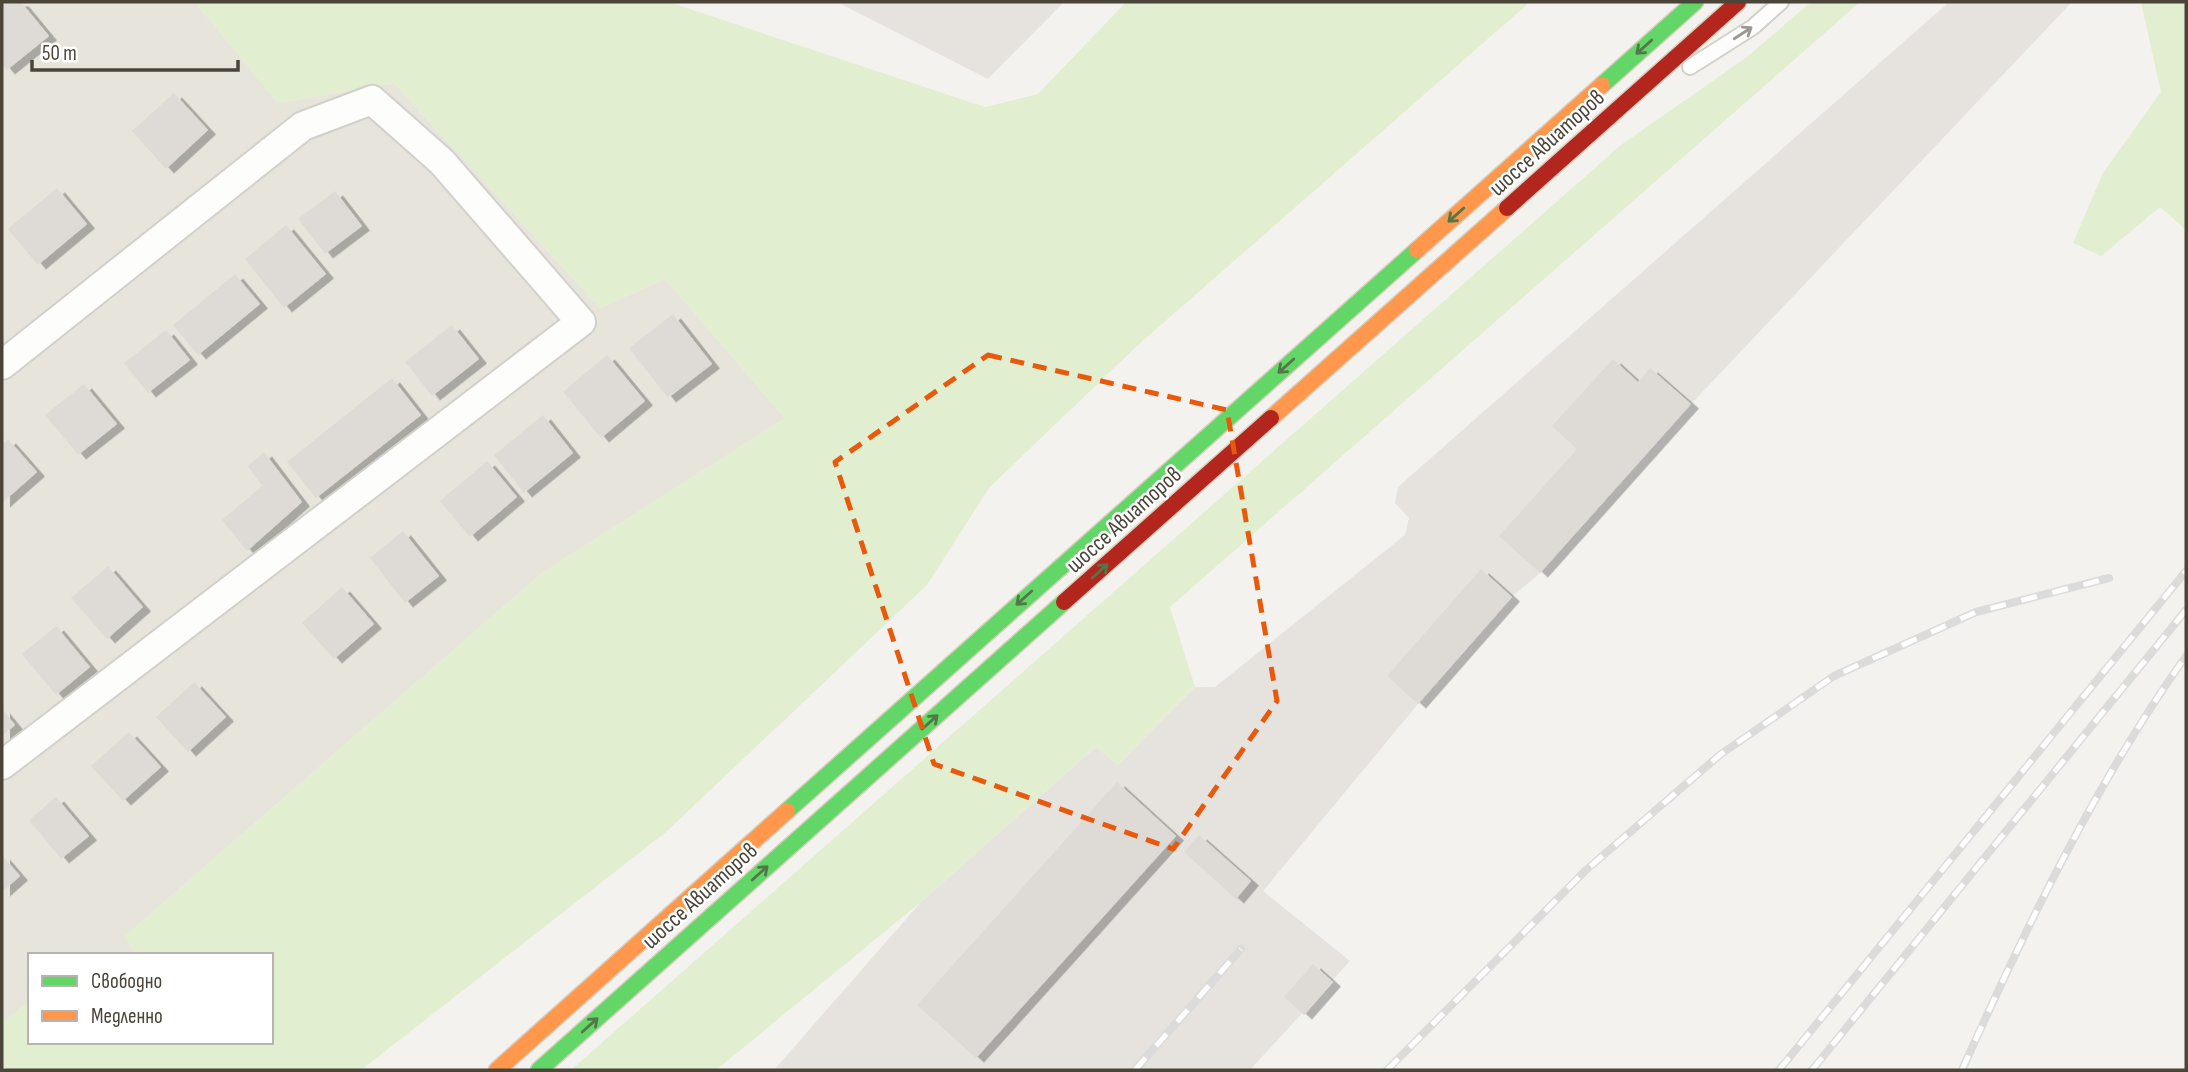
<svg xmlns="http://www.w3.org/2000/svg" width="2188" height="1072" font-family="'Sofia Sans Condensed',sans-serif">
	<defs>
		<filter id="shadow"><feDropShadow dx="8" dy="4.5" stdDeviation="0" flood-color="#0004"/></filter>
	</defs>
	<rect width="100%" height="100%" fill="#f4f2ee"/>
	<polygon fill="#e7e4dc" points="2,2 195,2 278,103 394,83 600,308 665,279 785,418 542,573 124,937 136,955 30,955 30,1000 2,1024"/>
	<g fill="#e6e2de">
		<polygon points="837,2 1064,2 988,79"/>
		<polygon points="1949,2 2072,2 1691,404 1540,573 1512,597 1418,704 1263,891 1350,961 1250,1070 774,1070 921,902 1096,747 1118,765 1195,687 1215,687 1405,535 1409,518 1395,503 1398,487"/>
	</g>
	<g fill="#e1eecf">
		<polygon points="195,2 669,2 985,107 1038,94 1126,2 1530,2 1138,345 989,488 927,585 666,832 361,1070 2,1070 2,1024 30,1000 30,1042 271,1042 271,955 136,955 124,937 542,573 785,418 665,279 600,308 394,83 278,103"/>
		<polygon points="1811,2 1860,2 1170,607 1195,687 1118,765 1096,747 921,902 716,1070 571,1070 1621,145 1747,57"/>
		<polygon points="2141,2 2186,2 2186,230 2160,207 2101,256 2073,243 2103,173 2161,92"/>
	</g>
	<g fill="#dedbd6" filter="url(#shadow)">
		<polygon points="5,2 21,2 49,36 7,70 2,64 2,4"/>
		<polygon points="174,93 208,130 166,169 132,131"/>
		<polygon points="57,188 87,224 38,265 8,229"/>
		<polygon points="335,191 362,226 325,254 298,219"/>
		<polygon points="286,225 326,274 284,308 245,259"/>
		<polygon points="235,274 260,304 198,355 173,325"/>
		<polygon points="673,314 712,364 668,398 629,348"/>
		<polygon points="452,325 479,359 432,396 405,362"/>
		<polygon points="166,330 190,360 148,393 124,363"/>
		<polygon points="607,355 645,401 601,438 563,392"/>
		<polygon points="1613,359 1638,382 1650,368 1691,404 1540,573 1499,536 1577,449 1552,426"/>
		<polygon points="392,378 421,415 316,498 287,462"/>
		<polygon points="84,384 117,424 78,455 45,415"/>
		<polygon points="543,415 573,453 524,493 494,455"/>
		<polygon points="8,439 37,472 2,503 2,444"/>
		<polygon points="264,452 302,502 247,551 222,520 262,486 248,466"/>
		<polygon points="487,461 517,497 470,537 440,501"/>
		<polygon points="403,531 439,576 405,603 370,558"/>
		<polygon points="108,566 143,607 107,639 71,598"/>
		<polygon points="1481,569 1512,597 1418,704 1387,676"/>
		<polygon points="342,587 374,624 334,659 302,623"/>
		<polygon points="56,626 90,667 56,695 22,654"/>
		<polygon points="194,682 226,717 188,752 156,717"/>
		<polygon points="2,709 15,725 2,736"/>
		<polygon points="129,732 161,767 123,801 91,766"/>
		<polygon points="1117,782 1176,836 976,1058 917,1005"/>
		<polygon points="56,797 89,836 61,859 29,820"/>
		<polygon points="1199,835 1251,881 1236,899 1184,852"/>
		<polygon points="2,855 20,876 2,892"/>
		<polygon points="1313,964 1333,982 1304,1015 1284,997"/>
	</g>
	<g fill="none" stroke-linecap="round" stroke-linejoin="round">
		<defs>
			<polyline id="lane" points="1690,67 1753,27 1781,2"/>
			<polyline id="street" points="2,365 303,126 372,100 442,162 581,322 2,765"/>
			<g id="fast">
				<polyline points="1602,85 1695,2"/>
				<polyline points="787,811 1417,250"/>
				<polyline points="539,1070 1064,602"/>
			</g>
			<g id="slow">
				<polyline points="1417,250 1602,85"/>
				<polyline points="1271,418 1507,208"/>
				<polyline points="497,1070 787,811"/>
			</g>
			<g id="jam">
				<polyline points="1507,208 1738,2"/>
				<polyline points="1064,602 1271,418"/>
			</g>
		</defs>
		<use href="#lane" stroke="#d2d0cb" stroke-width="18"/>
		<use href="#street" stroke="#d2d0cb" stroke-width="32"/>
		<use href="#fast" stroke="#d6cebb" stroke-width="19"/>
		<use href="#slow" stroke="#d6cebb" stroke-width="19"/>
		<use href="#jam" stroke="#d6cebb" stroke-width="19"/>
		<use href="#lane" stroke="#fdfdfc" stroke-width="14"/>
		<use href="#street" stroke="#fdfdfc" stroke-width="28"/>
		<use href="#fast" stroke="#63d668" stroke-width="16"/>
		<use href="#slow" stroke="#ff974d" stroke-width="16"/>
		<use href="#jam" stroke="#b3261e" stroke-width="16"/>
		<defs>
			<g id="rail">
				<polyline points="1135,1070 1241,949"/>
				<polyline points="1387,1070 1586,870 1721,754 1834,676 1976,612 2109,578"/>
				<polyline points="1779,1070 2186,571"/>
				<polyline points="1812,1070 2186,610"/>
				<path d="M 1962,1070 C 2026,927 2095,784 2186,656"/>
			</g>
		</defs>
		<use href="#rail" stroke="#dbdbda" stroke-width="8"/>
		<use href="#rail" stroke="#fff" stroke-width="5" stroke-dasharray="16" stroke-linecap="butt"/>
	</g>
	<defs><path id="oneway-shaft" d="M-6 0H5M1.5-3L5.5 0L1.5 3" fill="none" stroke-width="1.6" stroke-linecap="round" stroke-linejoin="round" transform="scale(1.75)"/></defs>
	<use stroke="#9b9791" href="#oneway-shaft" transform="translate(1743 33) rotate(-33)"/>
	<g stroke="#537749">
		<use href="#oneway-shaft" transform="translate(1644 47) rotate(138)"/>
		<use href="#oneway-shaft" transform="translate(1456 215) rotate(138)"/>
		<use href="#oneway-shaft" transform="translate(1286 366) rotate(138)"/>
		<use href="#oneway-shaft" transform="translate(1100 571) rotate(-42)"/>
		<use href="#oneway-shaft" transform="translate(1024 598) rotate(138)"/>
		<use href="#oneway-shaft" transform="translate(930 722) rotate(-42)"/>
		<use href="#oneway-shaft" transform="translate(760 873) rotate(-42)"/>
		<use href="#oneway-shaft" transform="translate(590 1025) rotate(-42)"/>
	</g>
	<path fill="none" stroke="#e8590c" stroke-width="5" stroke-dasharray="14 9" stroke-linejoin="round" d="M 988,355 L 1227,410 L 1277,701 L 1173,849 L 934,764 L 835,462 Z"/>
	<g text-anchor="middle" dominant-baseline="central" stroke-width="5" stroke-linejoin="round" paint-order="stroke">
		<g font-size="23" fill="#4b4439" stroke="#fff">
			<text transform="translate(1547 143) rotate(-42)">шоссе Авиаторов</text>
			<text transform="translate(1124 520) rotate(-42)">шоссе Авиаторов</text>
			<text transform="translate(700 896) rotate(-42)">шоссе Авиаторов</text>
		</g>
	</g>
	<rect width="2188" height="1072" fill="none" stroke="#4b4439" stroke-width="7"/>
	<rect x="28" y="953" width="245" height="91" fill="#ffffff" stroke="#b7b4b0" stroke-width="2"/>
	<rect x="42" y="976" width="35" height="10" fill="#63d668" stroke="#b7b4b0" stroke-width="2"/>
	<text x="91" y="988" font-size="21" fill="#4b4439">Свободно</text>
	<rect x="42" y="1011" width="35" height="10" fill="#ff974d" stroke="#b7b4b0" stroke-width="2"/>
	<text x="91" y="1023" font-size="21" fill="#4b4439">Медленно</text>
	<path d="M32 60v10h206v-10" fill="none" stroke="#4b4439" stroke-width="3.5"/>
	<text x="42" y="60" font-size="21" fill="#4b4439" stroke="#ffffff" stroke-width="5" paint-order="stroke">50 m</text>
</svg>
